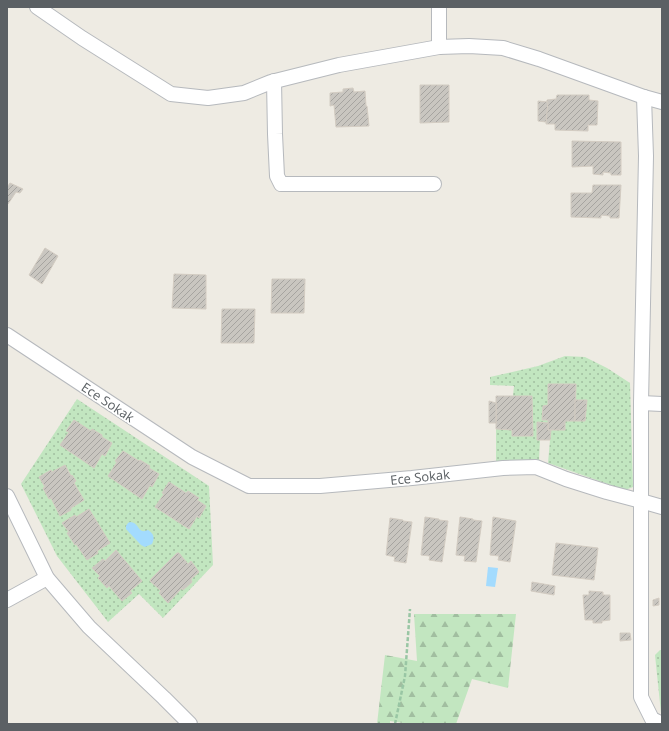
<svg xmlns="http://www.w3.org/2000/svg" width="669" height="731" font-family="'Open Sans',sans-serif">
	<defs>
		<pattern id="grass-dots" width="8" height="8" patternUnits="userSpaceOnUse"><rect width="8" height="8" fill="#c2e6c0"/><path d="M2 2h.1M6 6h.1" fill="none" stroke="#a1bea0" stroke-width="1.8" stroke-linecap="round"/></pattern>
		<pattern id="forest-firs" width="22" height="20" patternUnits="userSpaceOnUse"><rect width="22" height="20" fill="#c2e6c0"/><path d="M5 1l3.5 6h-7zM16 11l3.5 6h-7z" fill="#a1bea0"/></pattern>
		<pattern id="building-hatch" width="6" height="6" patternUnits="userSpaceOnUse"><rect width="6" height="6" fill="#c9c6c0"/><path d="M-1 1l2-2M0 6l6-6M5 7l2-2" fill="none" stroke="#a6a4a0"/></pattern>
	</defs>
	<rect width="100%" height="100%" fill="#eeebe3"/>
	<g fill="url(#grass-dots)">
		<polygon points="565,356 585,357 607,368 630,383 633,487 625,490 548,463 550,440 540,440 539,461 496,463 496,396 513,396 514,386 490,385 490,377 538,366"/>
		<polygon points="77,399 209,486 213,565 163,618 139,594 108,622 57,556 21,484"/>
		<polygon points="660,650 662,650 661,713 655,655"/>
	</g>
	<polygon fill="url(#forest-firs)" points="414,614 516,614 508,688 472,679 456,724 409,724 390,721 390,724 377,724 385,655 417,661"/>
	<g fill="#a3dbfe">
		<path d="M 130,522 C 140,522 137,535 148,530 C 154,534 155,538 152,544 L 145,547 L 141,545 L 126,529 L 126,526 L 128,523 Z"/>
		<polygon points="488,567 498,568 495,587 486,586"/>
	</g>
	<g fill="url(#building-hatch)" stroke="#d3ccc2">
		<polygon points="420,85 449,85 449,122 420,123"/>
		<polygon points="353,88 354,92 365,91 366,106 367,106 369,126 336,127 334,105 330,106 330,93 343,92 343,89"/>
		<polygon points="557,95 589,95 589,100 598,101 597,125 588,125 588,131 555,130 555,124 546,124 547,100 556,99"/>
		<polygon points="538,101 548,102 546,122 538,121"/>
		<polygon points="572,141 621,142 621,175 611,175 611,173 603,172 603,175 593,174 593,166 572,167"/>
		<polygon points="10,183 23,189 20,193 16,192 8,204 7,204 7,185 8,186"/>
		<polygon points="593,185 621,185 619,218 610,218 610,216 601,215 601,218 571,217 571,193 592,193"/>
		<polygon points="45,248 58,256 42,284 29,275"/>
		<polygon points="174,274 206,275 206,309 172,308"/>
		<polygon points="272,279 305,279 304,313 271,313"/>
		<polygon points="222,309 255,309 254,343 221,343"/>
		<polygon points="548,384 576,384 575,421 565,421 565,430 548,430 548,420 542,420 543,406 548,405"/>
		<polygon points="496,396 532,396 533,436 512,436 512,430 496,429"/>
		<polygon points="575,400 587,400 585,421 575,421"/>
		<polygon points="489,401 496,403 496,423 489,423"/>
		<polygon points="74,420 91,431 92,429 102,435 102,437 112,443 105,456 102,454 94,468 60,445 69,432 66,431"/>
		<polygon points="537,422 548,423 548,430 551,430 550,440 537,440"/>
		<polygon points="123,451 139,461 140,460 150,466 149,468 159,474 152,487 150,485 142,499 108,476 117,462 115,461"/>
		<polygon points="65,465 71,476 72,475 76,481 74,483 84,500 71,508 71,510 60,516 51,498 49,499 43,488 45,487 39,477 51,470 52,472"/>
		<polygon points="169,482 186,493 188,491 199,498 197,500 206,506 199,518 197,516 189,529 155,507 164,494 162,493"/>
		<polygon points="89,509 110,543 97,551 98,553 87,560 76,544 75,545 67,533 69,532 62,523 75,515 76,517"/>
		<polygon points="425,517 439,519 439,520 448,521 442,562 429,560 430,556 421,555"/>
		<polygon points="460,517 473,519 473,520 482,521 476,562 464,561 465,556 456,555"/>
		<polygon points="493,517 516,521 510,562 498,560 499,556 490,555"/>
		<polygon points="390,518 403,520 403,521 412,522 406,563 394,561 395,557 386,555"/>
		<polygon points="556,543 598,548 594,580 552,575"/>
		<polygon points="116,550 142,581 130,591 132,593 122,601 109,586 107,588 98,578 100,576 92,568 103,559 105,561"/>
		<polygon points="177,553 179,553 188,564 191,561 199,572 191,579 192,582 183,590 182,588 168,603 159,593 161,591 150,581 151,579"/>
		<polygon points="532,582 555,586 554,595 531,591"/>
		<polygon points="589,591 603,592 603,595 610,595 610,620 602,621 602,623 593,623 593,620 585,620 583,595 589,595"/>
		<polygon points="659,598 659,605 653,606 653,600"/>
		<polygon points="620,633 630,633 631,640 620,641"/>
	</g>
	<g fill="none" stroke-linecap="round" stroke-linejoin="round">
		<defs>
			<g id="minor">
				<polyline points="37,7 82,38 171,94 208,98 244,93 271,82 339,65 439,47 469,46 503,48 539,59 644,97 662,102"/>
				<polyline points="439,47 439,7"/>
				<polyline points="274,81 275,134 277,176 281,184 434,184"/>
				<polyline points="644,97 646,156 641,403 641,501 662,507"/>
				<polyline points="7,335 192,457 249,486 320,486 412,478 503,468 536,467 566,479 607,492 641,501 641,697 652,719 662,724"/>
				<polyline points="641,403 662,404"/>
				<polyline points="7,496 47,578 89,627 164,698 190,724"/>
				<polyline points="7,600 47,578"/>
			</g>
		</defs>
		<use href="#minor" stroke="#b6b9bd" stroke-width="16"/>
		<polyline stroke="#99c6a4" stroke-width="2.5" stroke-dasharray="4 2" stroke-linecap="butt" points="395,724 405,676 410,609"/>
		<use href="#minor" stroke="#fff" stroke-width="14"/>
	</g>
	<g text-anchor="middle" dominant-baseline="central" stroke-width="3.5" stroke-linejoin="round" paint-order="stroke">
		<g font-size="13" fill="#5b6064" stroke="#fff">
			<text transform="translate(108 402) rotate(34)">Ece Sokak</text>
			<text transform="translate(420 477) rotate(-6)">Ece Sokak</text>
		</g>
	</g>
	<rect width="669" height="731" fill="none" stroke="#5b6064" stroke-width="16"/>
</svg>
